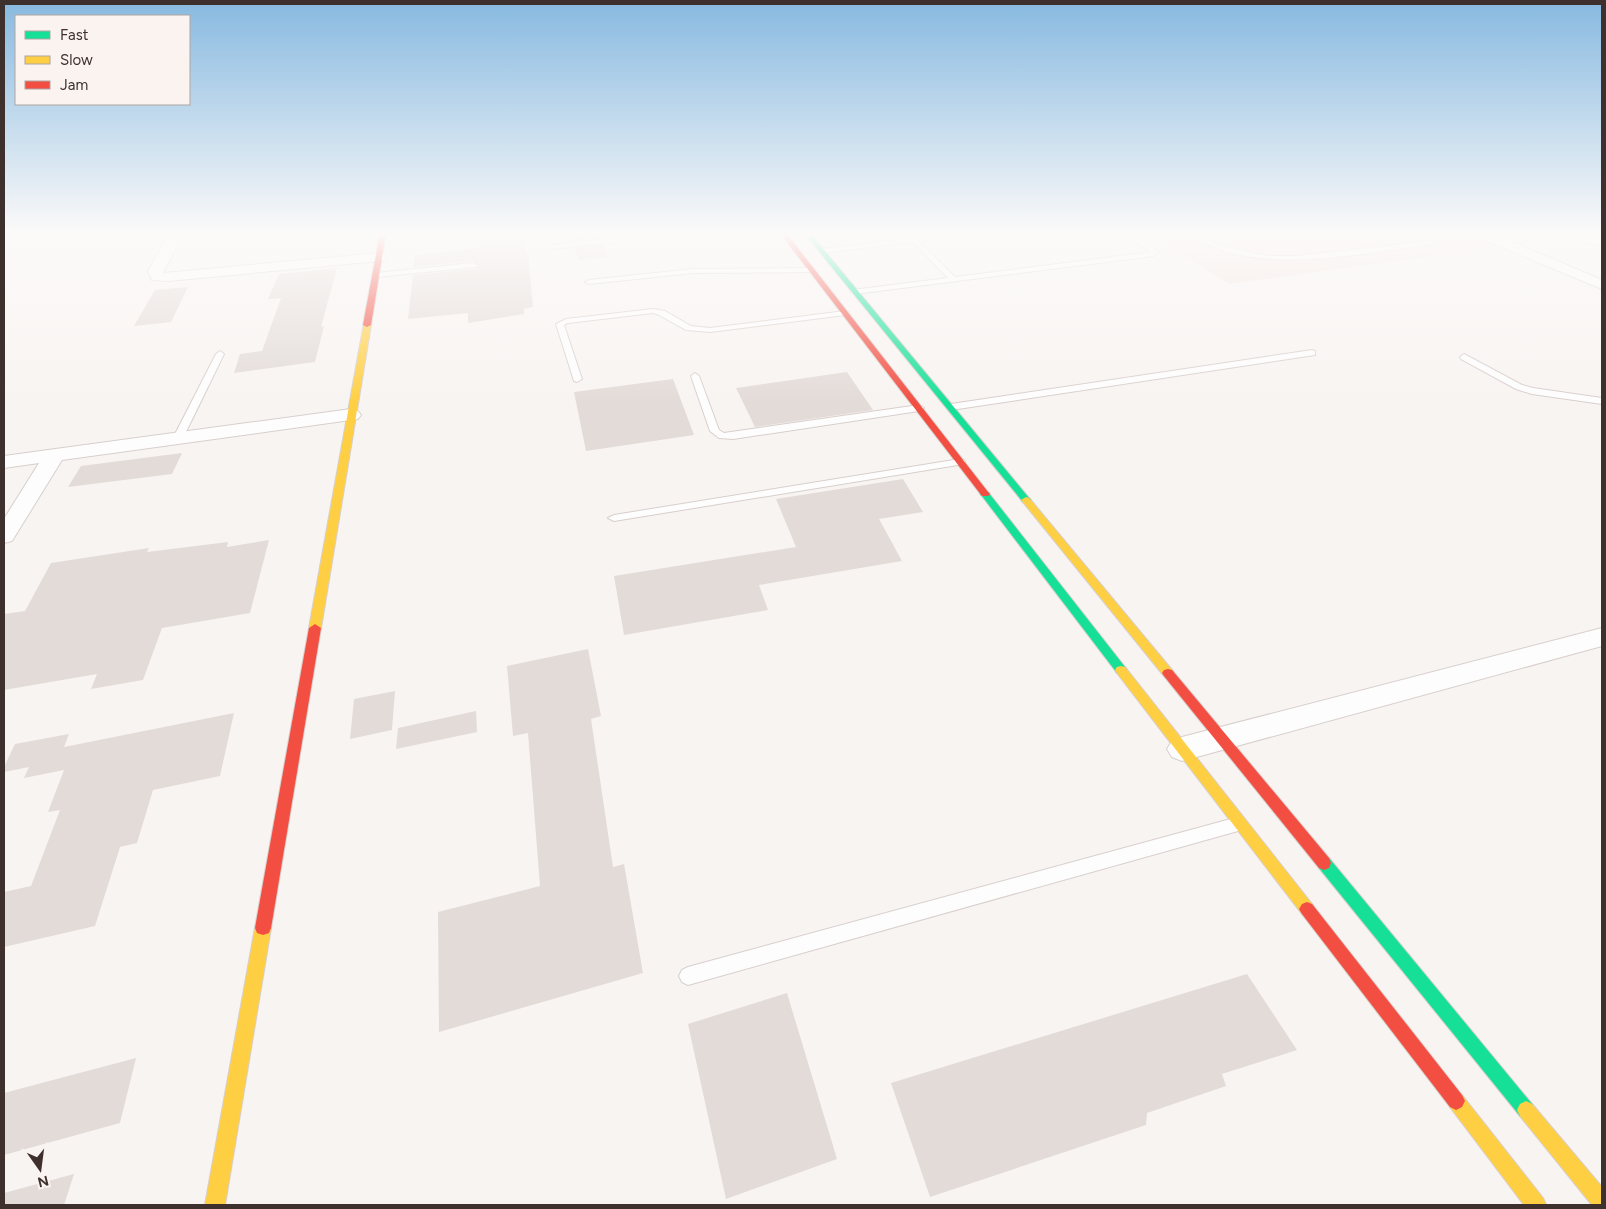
<svg xmlns="http://www.w3.org/2000/svg" width="1606" height="1209" font-family="Figtree,sans-serif">
	<rect width="100%" height="100%" fill="#f8f4f2"/>
	<polygon fill="#f2e5e1" points="1147,233 1467,233 1500,247 1229,284"/>
	<g fill="#e3dbd8">
		<polygon points="571,233 599,233 601,238 573,241"/>
		<polygon points="523,238 526,254 528,254 533,307 524,309 524,314 468,323 468,313 408,319 413,275 476,269 479,266 473,261 413,267 415,255 481,248 481,242"/>
		<polygon points="604,245 608,257 578,260 575,248"/>
		<polygon points="337,268 321,327 324,326 315,362 234,373 240,354 262,351 281,298 268,299 279,274"/>
		<polygon points="188,287 171,322 134,326 155,290"/>
		<polygon points="847,372 873,410 755,427 736,388"/>
		<polygon points="673,379 694,435 586,451 574,392"/>
		<polygon points="182,453 172,474 68,487 81,466"/>
		<polygon points="903,479 923,512 879,519 902,561 759,585 768,610 624,635 614,576 796,547 776,499"/>
		<polygon points="269,540 250,613 162,628 143,680 91,689 97,674 4,690 4,614 25,611 51,563 149,548 147,552 228,542 227,547"/>
		<polygon points="588,649 601,716 591,719 613,867 624,864 643,973 439,1032 438,912 540,886 528,733 513,736 507,666"/>
		<polygon points="395,691 392,730 350,739 354,699"/>
		<polygon points="476,711 477,732 396,749 398,728"/>
		<polygon points="234,713 220,776 153,790 137,843 120,847 95,926 4,947 4,892 31,886 60,810 48,812 64,770 24,778 29,767 4,772 4,767 15,744 69,734 64,747"/>
		<polygon points="1247,974 1297,1050 1222,1074 1226,1086 1147,1113 1146,1125 930,1197 891,1083"/>
		<polygon points="787,993 837,1159 726,1199 688,1024"/>
		<polygon points="136,1058 120,1123 4,1155 4,1093"/>
		<polygon points="74,1174 64,1205 4,1205 4,1193"/>
	</g>
	<g fill="none" stroke-linecap="round" stroke-linejoin="round">
		<defs>
			<g id="lane">
				<polygon points="662,233 788,238 791,240 788,242 754,242 675,236 552,249 549,247 552,245"/>
				<polygon points="956,233 979,233 920,242 955,277 1151,252 1124,233 1132,233 1159,252 1154,256 855,294 851,292 852,290 948,278 913,242 822,253 818,251 822,249"/>
				<path d="M 1189,233 L 1198,233 L 1218,245 L 1268,256 L 1297,256 L 1430,241 L 1433,243 L 1430,245 C 1361,253 1248,279 1189,233 Z"/>
				<polygon points="1535,233 1558,233 1602,241 1602,245 1542,235 1535,239 1500,244 1497,242"/>
				<polygon points="473,263 477,265 476,267 376,277 372,275 376,273"/>
				<polygon points="811,268 815,270 814,272 693,273 589,284 585,282 589,280 693,269"/>
				<polygon points="653,309 665,311 691,326 710,328 845,311 849,313 845,315 710,332 686,330 659,315 653,313 568,323 564,325 582,379 577,382 574,381 556,324 566,319"/>
				<polygon points="1312,350 1315,351 1315,355 951,410 946,407 951,404"/>
				<polygon points="220,351 224,354 183,438 182,440 174,440 173,438 216,354"/>
				<polygon points="1464,354 1522,385 1533,388 1602,398 1602,404 1532,394 1516,389 1461,359 1460,357"/>
				<polygon points="695,373 699,376 719,430 724,433 919,405 924,408 919,411 733,439 719,438 710,431 691,376"/>
				<polygon points="960,459 964,460 965,462 964,464 614,521 608,518 614,515"/>
				<polygon points="1238,817 1244,819 1246,824 1244,829 1238,831 688,985 682,982 679,976 682,970 688,967"/>
			</g>
			<g id="street">
				<polygon points="170,233 184,233 163,273 379,253 384,254 386,257 384,260 379,261 168,281 152,280 148,271"/>
				<polygon points="1473,233 1492,233 1602,280 1602,289 1475,236"/>
				<polygon points="351,409 358,411 361,415 358,419 62,460 12,541 4,543 4,519 39,463 4,468 4,456"/>
				<polygon points="1602,628 1602,646 1182,761 1172,757 1167,749 1172,741 1182,737"/>
			</g>
			<g id="fast">
				<polygon points="804,233 810,233 1029,498 1031,500 1029,502 1023,502"/>
				<polygon points="985,491 988,492 1125,667 1127,670 1125,673 1117,673 982,496 980,494 982,492"/>
				<polygon points="1324,856 1329,858 1532,1104 1535,1110 1532,1116 1526,1119 1520,1116 1319,868 1317,863 1319,858"/>
			</g>
			<g id="slow">
				<polygon points="364,323 371,325 321,628 315,632 309,628"/>
				<polygon points="1026,497 1029,498 1172,670 1174,673 1172,676 1164,676 1023,502 1021,500"/>
				<polygon points="1121,666 1125,667 1312,904 1315,909 1312,914 1307,916 1302,914 1117,673 1115,670 1117,667"/>
				<polygon points="263,921 269,923 271,928 225,1205 205,1205 255,928 257,923"/>
				<polygon points="1456,1092 1462,1095 1543,1198 1546,1205 1524,1205 1450,1107 1447,1101 1450,1095"/>
				<polygon points="1526,1101 1532,1104 1602,1187 1602,1205 1592,1205 1520,1116 1517,1110 1520,1104"/>
			</g>
			<g id="jam">
				<polygon points="380,233 386,233 371,325 367,327 363,325"/>
				<polygon points="780,233 786,233 988,492 990,494 988,496 982,496"/>
				<polygon points="315,624 321,628 271,928 269,933 263,935 257,933 255,928 309,628"/>
				<polygon points="1168,669 1172,670 1329,858 1331,863 1329,868 1324,870 1319,868 1164,676 1162,673 1164,670"/>
				<polygon points="1307,902 1312,904 1462,1095 1465,1101 1462,1107 1456,1110 1450,1107 1302,914 1299,909 1302,904"/>
			</g>
		</defs>
		<use href="#lane" stroke="#d8cfcc" stroke-width="2"/>
		<use href="#street" stroke="#d8cfcc" stroke-width="2"/>
		<use href="#fast" stroke="#d8cfcc" stroke-width="2"/>
		<use href="#slow" stroke="#d8cfcc" stroke-width="2"/>
		<use href="#jam" stroke="#d8cfcc" stroke-width="2"/>
		<use href="#lane" fill="#fefdfd" fill-rule="evenodd"/>
		<use href="#street" fill="#fefdfd" fill-rule="evenodd"/>
		<use href="#fast" fill="#16e098" fill-rule="evenodd"/>
		<use href="#slow" fill="#ffcf43" fill-rule="evenodd"/>
		<use href="#jam" fill="#f24e42" fill-rule="evenodd"/>
	</g>
	<linearGradient id="sky" x2="0" y2="1"><stop stop-color="#87b9e0"/><stop offset="0.58" stop-color="#fcfaf9"/><stop offset="1" stop-color="#fcfaf9" stop-opacity="0"/></linearGradient>
	<rect width="1606" height="403" fill="url(#sky)"/>
	<rect width="1606" height="1209" fill="none" stroke="#3e302c" stroke-width="10"/>
	<rect x="15" y="15" width="175" height="90" fill="#faf3f0" stroke="#afa5a2"/>
	<rect x="25" y="31" width="25" height="8" fill="#16e098" stroke="#afa5a2"/>
	<text x="60" y="40" font-size="15" fill="#3e302c">Fast</text>
	<rect x="25" y="56" width="25" height="8" fill="#ffcf43" stroke="#afa5a2"/>
	<text x="60" y="65" font-size="15" fill="#3e302c">Slow</text>
	<rect x="25" y="81" width="25" height="8" fill="#f24e42" stroke="#afa5a2"/>
	<text x="60" y="90" font-size="15" fill="#3e302c">Jam</text>
	<g transform="translate(40 1169) rotate(166)" stroke="#faf3f0" stroke-width="4" paint-order="stroke">
	<path d="M0-4L9 19L0 12L-9 19Z" fill="#3e302c"/>
	<text y="-8" font-size="14" font-weight="bold" text-anchor="middle" fill="#3e302c">N</text>
	</g>
</svg>
